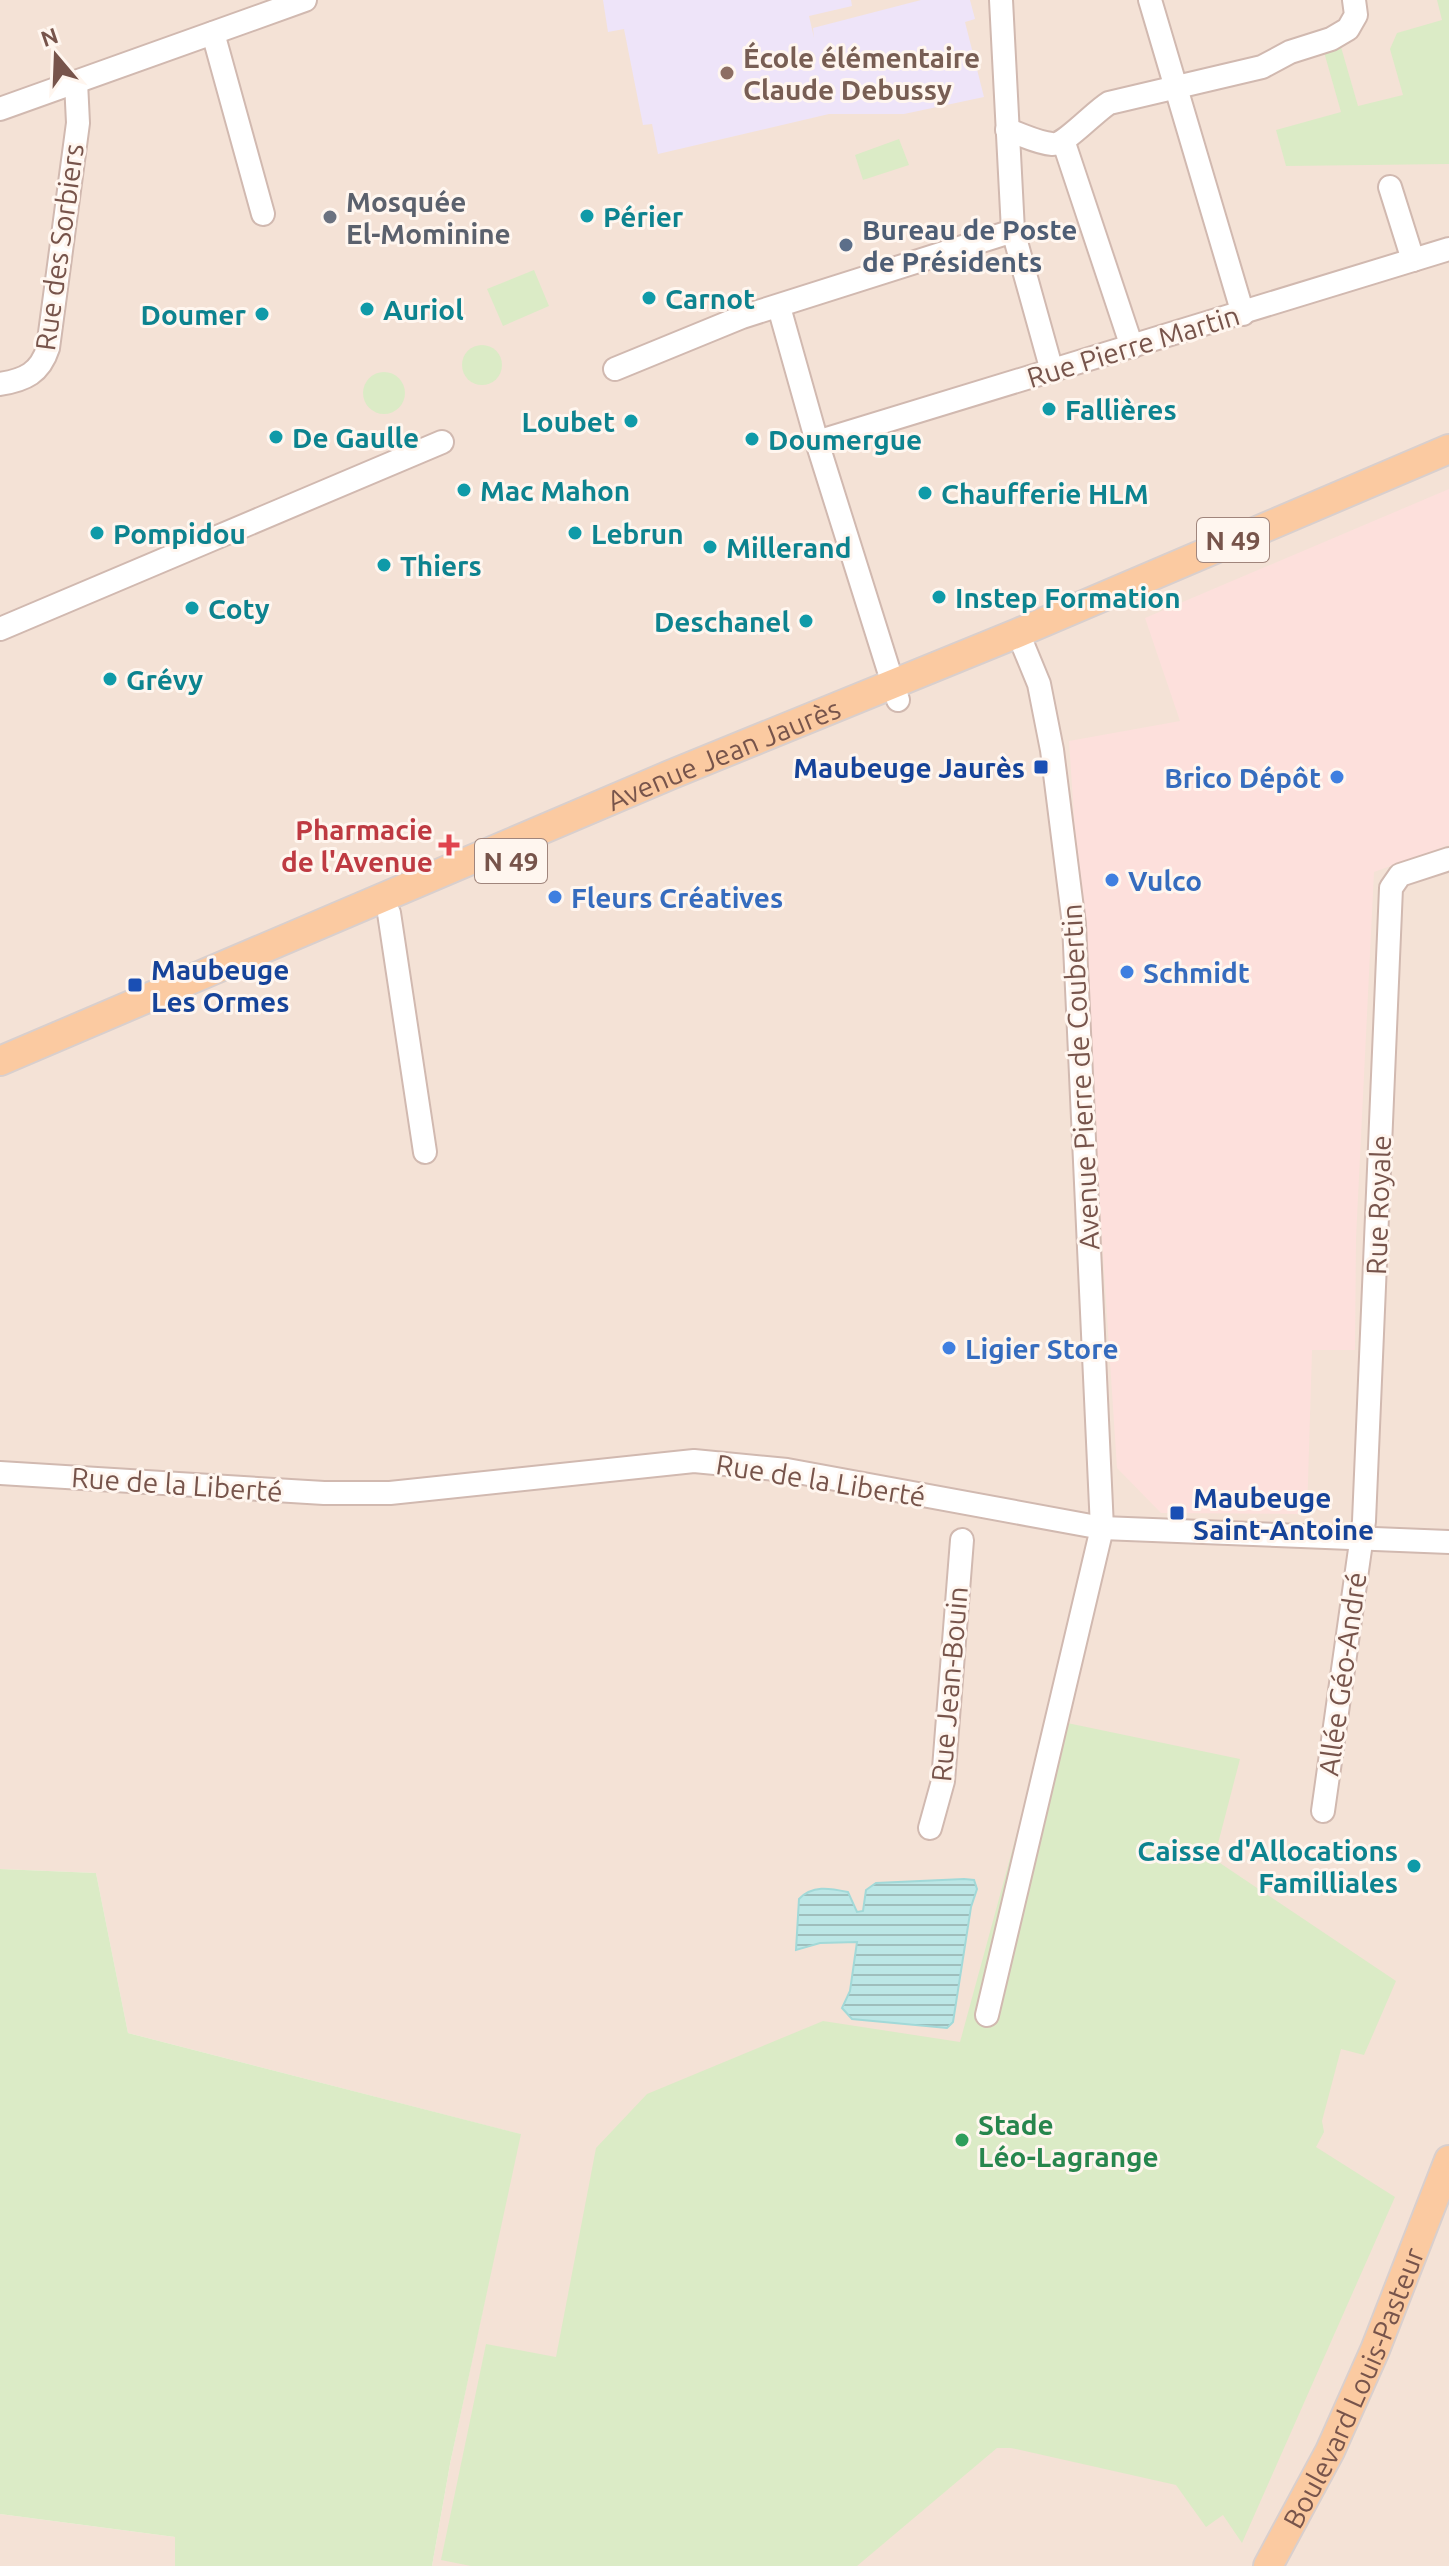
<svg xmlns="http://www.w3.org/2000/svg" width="1449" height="2566" font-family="Ubuntu,sans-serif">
	<defs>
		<pattern id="water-rules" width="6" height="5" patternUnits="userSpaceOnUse" patternTransform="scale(2)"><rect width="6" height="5" fill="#bce7e6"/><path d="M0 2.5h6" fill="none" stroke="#9ebebc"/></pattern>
	</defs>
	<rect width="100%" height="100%" fill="#fdf1e8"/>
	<g fill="#f4e2d6">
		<polygon points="0,0 1449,0 1449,2566 432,2566 450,2464 520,2134 128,2033 96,1873 0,1869"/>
		<polygon points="0,2514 175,2537 175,2566 0,2566"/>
	</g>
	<polygon fill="#fde0dc" points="1449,489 1449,845 1374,872 1356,1238 1355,1350 1312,1350 1307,1514 1161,1513 1117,1468 1069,741 1180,721 1145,618"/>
	<polygon fill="#eee4f9" points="603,0 851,0 852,6 809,16 814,38 813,28 921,0 970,0 975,19 965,22 984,97 904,114 829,114 658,154 652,124 643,125 624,29 608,32"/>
	<g fill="#dbebc6">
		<polygon points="1437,0 1449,0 1449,164 1286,166 1276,130 1341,112 1324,52 1341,47 1358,106 1403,95 1390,49 1397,33 1442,20"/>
		<polygon points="899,139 909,165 863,180 855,155"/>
		<polygon points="534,270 549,306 503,326 487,289"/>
		<circle cx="482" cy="365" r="20"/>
		<circle cx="384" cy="393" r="21"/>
		<polygon points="1048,1719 1240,1759 1214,1859 1396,1981 1364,2055 1341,2049 1322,2121 1324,2132 1316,2147 1395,2197 1242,2543 1223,2515 1206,2527 1176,2485 1011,2448 997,2448 857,2566 471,2566 441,2560 486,2344 556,2357 596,2148 647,2094 823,2021 960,2042"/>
		<polygon points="0,1869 96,1873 128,2033 521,2134 450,2464 432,2566 175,2566 175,2537 0,2514"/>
	</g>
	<path fill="url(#water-rules)" stroke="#a2d9d8" stroke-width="2" d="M 964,1879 L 974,1880 L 977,1889 L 971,1907 L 953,2022 L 947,2028 L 852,2019 L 842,2008 L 850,1991 L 857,1942 L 820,1943 L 796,1950 L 799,1899 C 812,1885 829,1888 848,1892 L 857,1912 L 863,1911 L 866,1890 L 876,1883 Z"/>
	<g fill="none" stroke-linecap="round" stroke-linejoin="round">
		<defs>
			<g id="minor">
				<polyline points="1001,0 1013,231 1052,371"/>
				<polyline points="1150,0 1243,314"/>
				<polyline points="213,33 263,214"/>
				<polyline points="0,109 305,0"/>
				<path d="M 1007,130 C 1021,134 1037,143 1052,144 C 1064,146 1094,112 1109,103 L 1262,67 L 1290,52 L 1331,39 L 1348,29 L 1356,15 L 1354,0"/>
				<polyline points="1064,143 1132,347"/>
				<polyline points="1390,187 1413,260"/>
				<polyline points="779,307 817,442 898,700"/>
				<polyline points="615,369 742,317 1013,231"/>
				<path d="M 0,384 C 25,380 40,373 48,348 L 78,123 L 76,82"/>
				<polyline points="817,442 1449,249"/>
				<polyline points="0,629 442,442"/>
				<polyline points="389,913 425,1152"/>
				<polyline points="0,1473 324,1493 390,1493 694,1461 787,1470 1102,1528 1449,1542"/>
				<polyline points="1323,1811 1364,1521 1391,888 1400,875 1449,859"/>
				<polyline points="930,1828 943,1781 962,1540"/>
				<polyline points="987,2015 1102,1528 1074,924 1052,750 1039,684 1018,633"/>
			</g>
			<g id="major">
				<path id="s1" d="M 0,1061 L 670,775 L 1018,633 L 1449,449"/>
				<path id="s2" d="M 1268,2566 L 1330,2451 L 1375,2350 L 1449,2160"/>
			</g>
		</defs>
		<use href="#minor" stroke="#d1b9b0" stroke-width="26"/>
		<use href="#major" stroke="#d9cfcd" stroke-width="32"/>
		<use href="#minor" stroke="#fff" stroke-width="22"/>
		<use href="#major" stroke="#fbcaa1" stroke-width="28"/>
	</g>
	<circle fill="#8d6e63" stroke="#fff6ef" stroke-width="3" cx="727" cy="73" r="8"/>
	<g fill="#0f9aa8" stroke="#fff6ef" stroke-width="3">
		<circle cx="587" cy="216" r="8"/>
		<circle cx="649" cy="298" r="8"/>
		<circle cx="367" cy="309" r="8"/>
		<circle cx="262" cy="314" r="8"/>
		<circle cx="1049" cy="409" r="8"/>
		<circle cx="631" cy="421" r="8"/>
		<circle cx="276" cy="437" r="8"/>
		<circle cx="752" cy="439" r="8"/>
		<circle cx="464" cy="490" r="8"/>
		<circle cx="925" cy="493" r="8"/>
		<circle cx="97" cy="533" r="8"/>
		<circle cx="575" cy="533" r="8"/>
		<circle cx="710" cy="547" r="8"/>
		<circle cx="384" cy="565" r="8"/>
		<circle cx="939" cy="597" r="8"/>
		<circle cx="192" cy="608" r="8"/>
		<circle cx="806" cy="621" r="8"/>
		<circle cx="110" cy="679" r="8"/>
		<circle cx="1414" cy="1866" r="8"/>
	</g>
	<circle fill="#6b7280" stroke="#fff6ef" stroke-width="3" cx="330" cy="217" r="8"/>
	<circle fill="#5c6f8a" stroke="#fff6ef" stroke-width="3" cx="846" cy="245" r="8"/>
	<g fill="#1a4fb4" stroke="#fff6ef" stroke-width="3">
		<rect x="1033" y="759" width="16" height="16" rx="4"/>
		<rect x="127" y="977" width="16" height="16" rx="4"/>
		<rect x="1169" y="1505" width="16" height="16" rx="4"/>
	</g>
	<g fill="#3f7fe0" stroke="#fff6ef" stroke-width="3">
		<circle cx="1337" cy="777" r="8"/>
		<circle cx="1112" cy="880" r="8"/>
		<circle cx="555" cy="897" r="8"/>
		<circle cx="1127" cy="972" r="8"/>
		<circle cx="949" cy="1348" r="8"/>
	</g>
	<path fill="#e0444e" stroke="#fff6ef" stroke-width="3" d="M445 833h8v8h8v8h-8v8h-8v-8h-8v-8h8z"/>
	<circle fill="#2e9e5b" stroke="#fff6ef" stroke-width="3" cx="962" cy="2140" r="8"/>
	<g text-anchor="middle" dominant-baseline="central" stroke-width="6" stroke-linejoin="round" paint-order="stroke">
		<g fill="#fff6ef" stroke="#a0857c" stroke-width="2">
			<rect x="1197" y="518" width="72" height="44" rx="6"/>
			<rect x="475" y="839" width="72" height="44" rx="6"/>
		</g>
		<g font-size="26" font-weight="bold" fill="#77544b">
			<text x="1233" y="540">N 49</text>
			<text x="511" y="861">N 49</text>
		</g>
		<g font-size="28" font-weight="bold" fill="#785e54" stroke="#fff6ef" text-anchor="start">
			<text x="743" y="57">École élémentaire<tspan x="743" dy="32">Claude Debussy</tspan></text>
		</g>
		<g font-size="28" font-weight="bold" fill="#5b616d" stroke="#fff6ef" text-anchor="start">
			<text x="346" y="201">Mosquée<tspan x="346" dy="32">El-Mominine</tspan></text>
		</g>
		<g font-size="28" font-weight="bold" fill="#0d838f" stroke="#fff6ef" text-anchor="start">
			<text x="603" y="216">Périer</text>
			<text x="665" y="298">Carnot</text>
			<text x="383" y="309">Auriol</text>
			<text x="246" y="314" text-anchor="end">Doumer</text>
			<text x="1065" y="409">Fallières</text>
			<text x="615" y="421" text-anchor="end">Loubet</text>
			<text x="292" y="437">De Gaulle</text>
			<text x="768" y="439">Doumergue</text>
			<text x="480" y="490">Mac Mahon</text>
			<text x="941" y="493">Chaufferie HLM</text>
			<text x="113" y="533">Pompidou</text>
			<text x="591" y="533">Lebrun</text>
			<text x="726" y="547">Millerand</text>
			<text x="400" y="565">Thiers</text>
			<text x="955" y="597">Instep Formation</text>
			<text x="208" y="608">Coty</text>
			<text x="790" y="621" text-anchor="end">Deschanel</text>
			<text x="126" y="679">Grévy</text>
			<text x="1398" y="1850" text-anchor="end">Caisse d'Allocations<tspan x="1398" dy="32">Familliales</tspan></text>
		</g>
		<g font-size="28" font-weight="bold" fill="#4e5e75" stroke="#fff6ef" text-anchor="start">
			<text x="862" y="229">Bureau de Poste<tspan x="862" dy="32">de Présidents</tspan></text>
		</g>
		<g font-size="28" fill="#77544b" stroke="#fff6ef">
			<text transform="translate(59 247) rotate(-82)">Rue des Sorbiers</text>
			<text transform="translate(1133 346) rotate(-17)">Rue Pierre Martin</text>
			<text stroke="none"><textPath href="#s1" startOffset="786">Avenue Jean Jaurès</textPath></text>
			<text transform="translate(1080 1077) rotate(-93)">Avenue Pierre de Coubertin</text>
			<text transform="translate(1378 1205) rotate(-88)">Rue Royale</text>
			<text transform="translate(821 1480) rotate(9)">Rue de la Liberté</text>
			<text transform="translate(177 1484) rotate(4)">Rue de la Liberté</text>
			<text transform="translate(1342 1674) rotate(-82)">Allée Géo-André</text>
			<text transform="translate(949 1684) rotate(-85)">Rue Jean-Bouin</text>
			<text stroke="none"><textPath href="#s2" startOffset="198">Boulevard Louis-Pasteur</textPath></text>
		</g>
		<g font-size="28" font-weight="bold" fill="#164399" stroke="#fff6ef" text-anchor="start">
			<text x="1025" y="767" text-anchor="end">Maubeuge Jaurès</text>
			<text x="151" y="969">Maubeuge<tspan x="151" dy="32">Les Ormes</tspan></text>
			<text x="1193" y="1497">Maubeuge<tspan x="1193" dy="32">Saint-Antoine</tspan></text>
		</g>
		<g font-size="28" font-weight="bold" fill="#366cbe" stroke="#fff6ef" text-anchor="start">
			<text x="1321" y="777" text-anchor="end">Brico Dépôt</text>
			<text x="1128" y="880">Vulco</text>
			<text x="571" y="897">Fleurs Créatives</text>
			<text x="1143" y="972">Schmidt</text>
			<text x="965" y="1348">Ligier Store</text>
		</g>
		<g font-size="28" font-weight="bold" fill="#be3a42" stroke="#fff6ef" text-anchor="end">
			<text x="433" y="829">Pharmacie<tspan x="433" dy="32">de l'Avenue</tspan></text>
		</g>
		<g font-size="28" font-weight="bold" fill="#27864d" stroke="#fff6ef" text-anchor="start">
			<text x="978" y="2124">Stade<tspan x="978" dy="32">Léo-Lagrange</tspan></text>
		</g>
	</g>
	<g transform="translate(56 56) rotate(341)" stroke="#fff6ef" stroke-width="6" paint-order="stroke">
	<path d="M0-6L14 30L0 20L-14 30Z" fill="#77544b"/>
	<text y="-12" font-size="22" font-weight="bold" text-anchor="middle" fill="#77544b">N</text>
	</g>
</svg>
